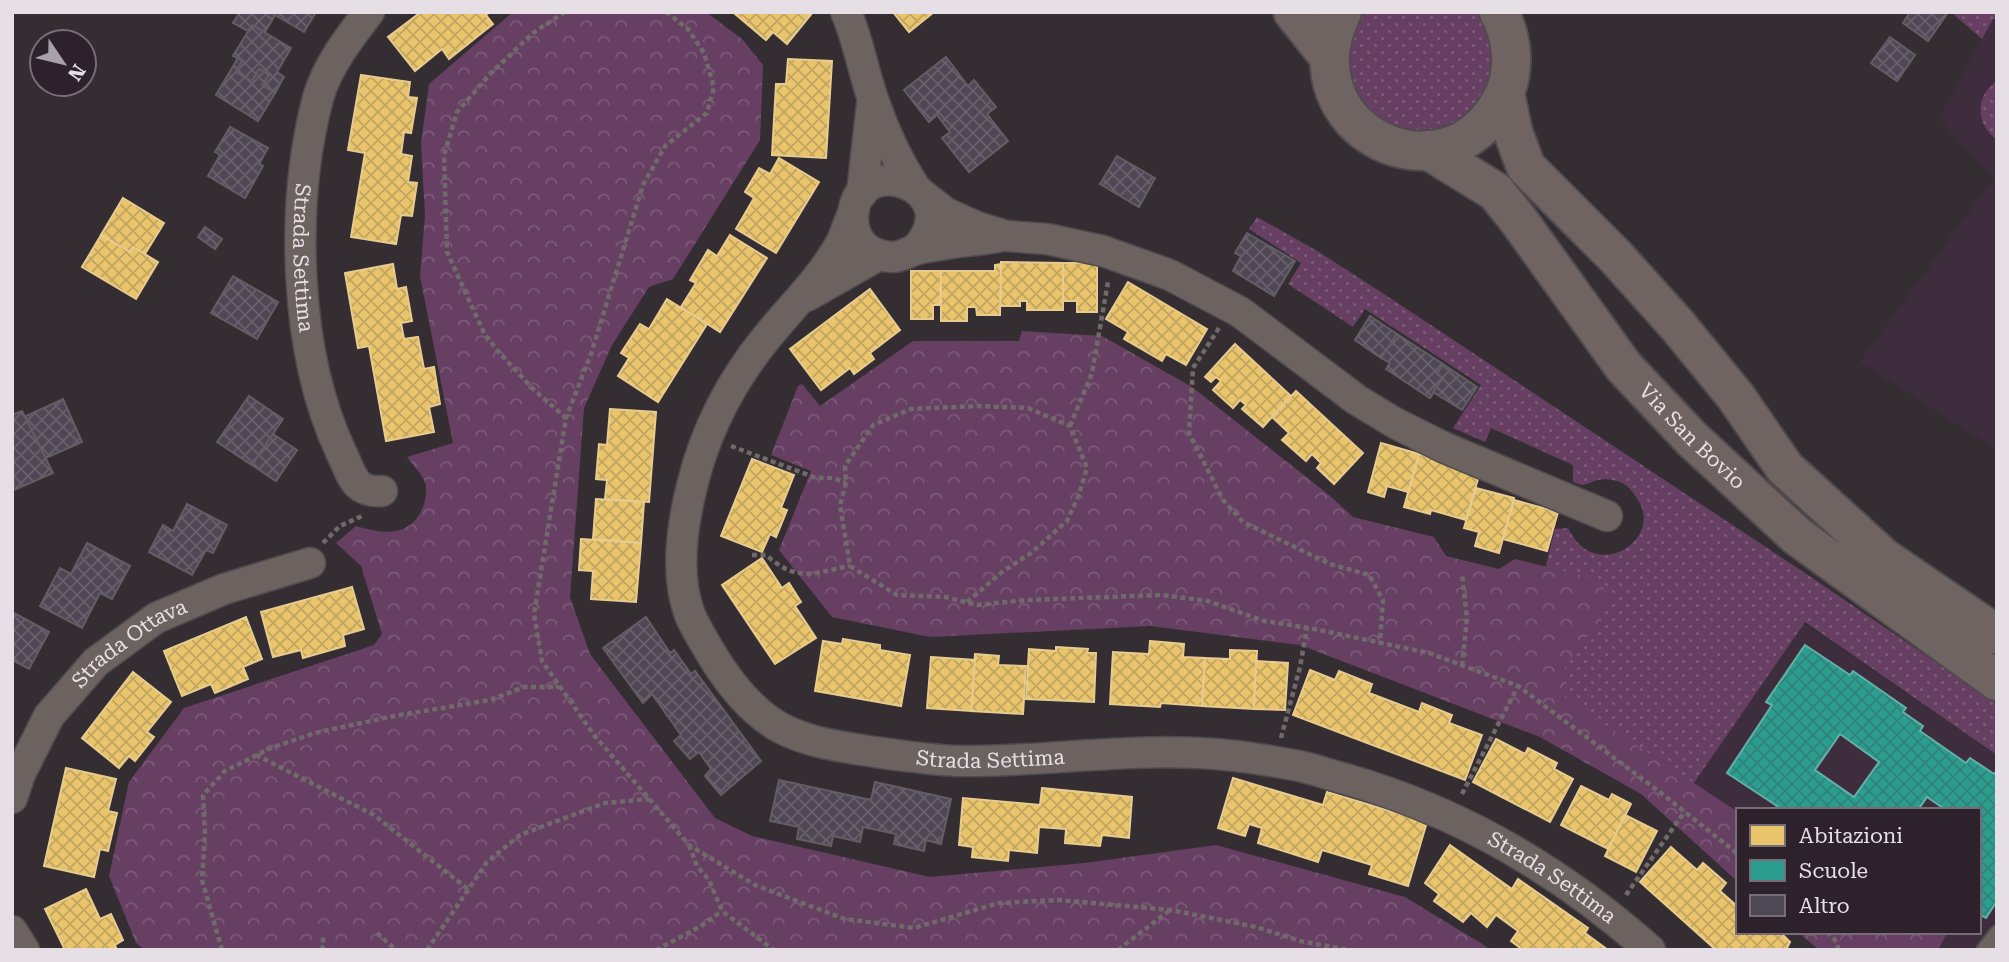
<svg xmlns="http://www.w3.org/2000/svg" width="2009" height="962" font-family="'Roboto Serif',serif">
	<defs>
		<pattern id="grass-dots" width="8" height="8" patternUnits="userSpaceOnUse" patternTransform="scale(1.75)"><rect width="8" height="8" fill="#663f63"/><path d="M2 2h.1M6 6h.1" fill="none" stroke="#7c5a79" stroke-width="1.8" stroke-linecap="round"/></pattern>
		<pattern id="park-crowns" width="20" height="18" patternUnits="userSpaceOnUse" patternTransform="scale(1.75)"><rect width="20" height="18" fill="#663f63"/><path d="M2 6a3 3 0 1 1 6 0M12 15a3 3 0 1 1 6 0" fill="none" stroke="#7c5a79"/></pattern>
		<pattern id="homes-cross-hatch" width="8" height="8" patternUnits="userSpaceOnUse" patternTransform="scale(1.75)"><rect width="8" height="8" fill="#e9c46a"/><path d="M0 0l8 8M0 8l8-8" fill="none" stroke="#c0a461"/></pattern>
		<pattern id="schools-cross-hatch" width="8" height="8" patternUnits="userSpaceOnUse" patternTransform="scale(1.75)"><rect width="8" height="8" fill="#2a9d8f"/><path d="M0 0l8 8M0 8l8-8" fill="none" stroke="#328279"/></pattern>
		<pattern id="building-cross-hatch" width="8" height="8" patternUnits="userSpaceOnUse" patternTransform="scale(1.75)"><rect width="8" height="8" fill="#4e4754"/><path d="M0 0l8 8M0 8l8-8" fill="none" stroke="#68616d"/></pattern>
	</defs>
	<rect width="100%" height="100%" fill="#342e33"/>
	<g fill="#3e2e3d">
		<polygon points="1993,18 1997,20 1997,450 1860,362 1994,178 1939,118"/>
		<polygon points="1684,542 1997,755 1997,950 1888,950 1867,932 1979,932 1979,810 1738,810 1738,821 1583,689"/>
	</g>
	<g fill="url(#grass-dots)">
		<polygon points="1359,12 1483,12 1499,63 1479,111 1435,136 1386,129 1350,94 1344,44"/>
		<polygon points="1951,12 1997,12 1997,20 1993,19 1982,39"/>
		<path d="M 1997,81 L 1997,140 C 1976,125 1974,96 1997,81 Z"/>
		<path d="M 1257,217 L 1319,252 L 1387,296 L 1811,577 L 1997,704 L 1997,755 L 1805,622 L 1689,790 L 1543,689 L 1542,581 L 1555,529 L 1568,528 C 1596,586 1667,538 1636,497 C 1632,491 1628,485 1620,482 C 1613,479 1602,478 1594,481 C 1592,482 1585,485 1583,485 C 1580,485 1577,483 1573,482 L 1573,465 L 1491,428 L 1485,442 L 1453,428 L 1481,385 L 1365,309 L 1353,327 L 1288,284 L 1301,263 L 1249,229 Z"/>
	</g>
	<g fill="url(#park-crowns)">
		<path d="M 513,12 L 706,12 L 742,39 L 763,65 L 760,140 L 673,279 L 649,287 L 612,345 L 584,408 L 570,597 L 590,654 L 715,818 L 752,836 L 930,877 L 1085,863 L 1216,845 L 1405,897 L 1492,950 L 145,950 L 136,943 L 109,876 L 129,782 L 184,708 L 374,645 L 382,634 L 361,566 L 336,543 L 356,526 C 382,534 411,538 423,507 C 426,498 428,489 424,480 C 420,472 412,464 407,457 L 453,443 L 420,276 L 425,216 L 421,143 L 429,84 Z"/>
		<polygon points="1022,331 1102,336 1192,387 1329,495 1353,517 1434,537 1446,556 1499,569 1515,559 1600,580 1611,604 1565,667 1565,698 1738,812 1738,882 1641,794 1540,737 1300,645 1150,626 930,637 832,617 779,550 811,471 771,455 798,386 802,384 820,406 913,341 1019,341"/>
		<polygon points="1798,932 1946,932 1947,933 1938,950 1819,950"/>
	</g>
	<g fill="url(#homes-cross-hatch)" stroke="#e8cc8f" stroke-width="2">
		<polygon points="421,12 490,12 486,15 493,24 449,59 442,49 415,71 388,37"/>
		<polygon points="737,12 813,12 787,44 773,32 766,40 735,14"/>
		<polygon points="893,12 934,12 909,32"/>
		<polygon points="788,59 832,61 826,158 772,155 776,84 786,84"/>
		<polygon points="361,75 410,82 408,97 417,98 411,133 404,132 401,154 412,156 408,182 417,183 412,216 401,215 396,244 351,237 365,153 348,150"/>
		<polygon points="779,158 819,182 776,253 736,229 754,198 745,192 759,168 770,174"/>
		<polygon points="123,198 164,223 145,254 133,247 130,252 101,235"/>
		<polygon points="101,235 130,252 133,247 158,262 136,299 82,267"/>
		<polygon points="730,235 767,258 720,332 681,307 696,283 690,280 708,250 717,256"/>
		<polygon points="1001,262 1063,263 1063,310 1027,310 1027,301 1020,301 1020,306 1000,306"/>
		<polygon points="1063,263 1097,263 1097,312 1077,312 1077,301 1063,301"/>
		<polygon points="393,264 397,289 406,287 412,321 401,323 404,339 418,337 424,369 434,367 440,404 429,407 434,432 386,441 369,346 358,348 345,273"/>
		<polygon points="1001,264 1000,315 977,315 976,307 967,307 967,321 941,321 941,271 995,271 995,265"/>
		<polygon points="911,271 941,271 940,305 933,305 933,319 911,319"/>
		<polygon points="1128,282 1207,329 1186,365 1166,354 1162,361 1124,339 1128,332 1106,319"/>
		<polygon points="870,289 900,330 870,353 874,359 854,374 850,368 821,390 790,349"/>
		<polygon points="667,299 707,324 658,402 618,376 629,358 621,353 640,324 649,329"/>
		<polygon points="1235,344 1291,396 1263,427 1242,409 1246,405 1240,400 1233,408 1213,390 1221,381 1216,377 1211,382 1205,377"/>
		<polygon points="1296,391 1363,453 1334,484 1317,468 1321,463 1312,454 1306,461 1282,440 1289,433 1272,417"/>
		<polygon points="610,409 656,412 649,502 605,499 607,480 596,479 599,444 607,445"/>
		<polygon points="1381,443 1419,454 1408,492 1387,486 1384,497 1368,492"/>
		<polygon points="1419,454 1480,472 1466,520 1431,510 1430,514 1404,507"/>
		<polygon points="752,459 794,475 781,508 787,510 776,537 770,534 762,552 721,536"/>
		<polygon points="1476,488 1514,498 1499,553 1475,546 1479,532 1464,528"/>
		<polygon points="596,499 644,502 641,543 593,539"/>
		<polygon points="1514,500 1558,512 1547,551 1503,539"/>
		<polygon points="581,539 641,543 636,602 591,599 593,571 579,570"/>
		<polygon points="762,558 782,588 789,583 801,602 795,606 816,638 775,664 722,585"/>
		<polygon points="352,587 364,629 343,635 345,646 303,658 301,650 273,657 261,612"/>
		<polygon points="246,617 262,659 243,667 248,679 215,693 211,684 182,696 164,651"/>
		<polygon points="843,639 880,645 880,650 910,655 901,706 815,691 823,641 842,644"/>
		<polygon points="1150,641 1184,644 1183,657 1205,658 1202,706 1161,703 1160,707 1110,704 1113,652 1149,654"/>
		<polygon points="1056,647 1088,649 1087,653 1096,653 1094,702 1026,699 1029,649 1056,651"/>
		<polygon points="1230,650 1257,651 1254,709 1202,706 1205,658 1230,659"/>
		<polygon points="975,654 999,656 998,665 1026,666 1023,714 971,711"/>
		<polygon points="931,657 975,660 971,711 927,708"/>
		<polygon points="1256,661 1288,663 1285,710 1254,709"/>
		<polygon points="1310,670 1335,680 1339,671 1372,684 1369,693 1419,712 1422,703 1452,715 1449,723 1482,735 1465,780 1293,715"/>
		<polygon points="133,672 171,702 147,732 154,737 135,761 129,756 119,768 82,738"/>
		<polygon points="1496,739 1525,754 1528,748 1557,763 1554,769 1573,779 1550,822 1473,782"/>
		<polygon points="66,768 116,779 108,811 117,813 108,851 100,849 94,877 44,866"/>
		<polygon points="1233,778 1323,805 1327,792 1427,822 1408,886 1369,874 1372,865 1322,850 1318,862 1258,843 1262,828 1249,824 1245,836 1218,828"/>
		<polygon points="1581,786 1609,800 1612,794 1631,804 1608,849 1561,825"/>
		<polygon points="1042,788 1132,797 1129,838 1102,835 1100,846 1065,843 1066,829 1039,827 1037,853 1009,850 1008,861 972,857 973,847 959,845 963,798 1040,805"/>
		<polygon points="1625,815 1657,831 1636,872 1605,856"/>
		<polygon points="1450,845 1512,889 1518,879 1588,928 1585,933 1608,950 1523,950 1511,941 1518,931 1496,915 1487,927 1471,913 1463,922 1434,901 1439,894 1425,883"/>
		<polygon points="1671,847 1697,870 1703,863 1726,883 1720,891 1738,907 1738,932 1780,932 1790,942 1786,950 1716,950 1640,882"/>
		<polygon points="86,889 100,919 111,914 123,940 115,945 117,950 65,950 45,909"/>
	</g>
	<path fill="url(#schools-cross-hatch)" stroke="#63b1a9" stroke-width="2" fill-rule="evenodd" d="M 1805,645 L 1850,675 L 1853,671 L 1906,708 L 1903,712 L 1923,726 L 1920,731 L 1966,763 L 1970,758 L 1994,774 L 1997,771 L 1997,901 L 1986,918 L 1979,914 L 1979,810 L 1946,810 L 1927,797 L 1918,810 L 1775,810 L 1777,806 L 1727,773 L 1772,705 L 1766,702 ZM 1840,734 L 1879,762 L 1854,797 L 1815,770 Z"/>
	<g fill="url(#building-cross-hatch)" stroke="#625e64" stroke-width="2">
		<polygon points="240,12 270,12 275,15 265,32 252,25 248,31 233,23"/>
		<polygon points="270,12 316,12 304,32"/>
		<polygon points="1910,12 1944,12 1947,14 1928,41 1903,23"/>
		<polygon points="252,25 291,48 277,72 284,77 275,93 262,85 269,75 259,69 252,81 236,72 242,61 233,56"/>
		<polygon points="1890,37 1915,55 1897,81 1871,63"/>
		<polygon points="946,57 968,86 974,80 996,107 987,114 1008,141 969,172 942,138 950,132 937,115 929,122 904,90"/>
		<polygon points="238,58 242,61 236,72 252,81 259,69 269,75 262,85 275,93 258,121 216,95"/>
		<polygon points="230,127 268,148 259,164 263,166 245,198 208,176 220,155 215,152"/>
		<polygon points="1117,156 1155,178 1139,207 1100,184"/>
		<polygon points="205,227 222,239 215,249 198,237"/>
		<polygon points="1247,233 1295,261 1274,296 1233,271 1241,256 1235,253"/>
		<polygon points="233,276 278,302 257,339 211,313"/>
		<polygon points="1370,316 1397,334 1381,358 1355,340"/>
		<polygon points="1397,334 1443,364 1437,374 1443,378 1430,398 1386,369 1390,363 1381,358"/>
		<polygon points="1443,364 1477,387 1462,410 1433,392 1443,378 1437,374"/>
		<polygon points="249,396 283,419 252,465 217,442"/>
		<polygon points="63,399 82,442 46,458 24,417"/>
		<polygon points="22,411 53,473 14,490 12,415"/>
		<polygon points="273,434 297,450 276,481 252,465"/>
		<polygon points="187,504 227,525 213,553 206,550 192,575 149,552 163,525 173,531"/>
		<polygon points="87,543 130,566 112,599 100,593 82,628 40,606 60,568 71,574"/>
		<polygon points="12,612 49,632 29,669 12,660"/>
		<polygon points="646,617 670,653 674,650 691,674 695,671 761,761 721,795 705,776 711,769 699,752 690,759 674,741 681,735 652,694 643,703 603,648"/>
		<polygon points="779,780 871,800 875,782 951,799 941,844 926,840 924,851 894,844 896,834 863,827 860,842 833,836 831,846 797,839 799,827 770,821"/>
	</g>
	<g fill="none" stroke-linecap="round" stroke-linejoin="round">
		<defs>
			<polyline id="service" points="1984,950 1997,933"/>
			<g id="minor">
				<path id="s1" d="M 369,12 C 349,38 327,66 318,98 C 290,205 294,352 341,452 C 352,474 353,493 382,491"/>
				<path d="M 846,12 C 859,42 863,72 874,102 C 884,131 897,160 914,186"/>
				<polyline points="862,193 872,104"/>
				<polyline points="924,196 946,213 977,227 1007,236 1047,239 1103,251 1170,275 1240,312 1357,400 1395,423 1443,447 1607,516"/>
				<path id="s2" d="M 853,213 C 849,222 846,232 842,241 C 823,277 792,306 767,337 C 731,381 705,432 692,486 C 682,526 675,576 690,615 C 696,629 705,643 712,655 C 729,683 751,711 779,727 C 808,743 843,747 875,752 C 903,756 931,760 959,761 C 1048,762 1138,746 1226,755 C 1249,757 1272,761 1294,765 C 1312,768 1329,775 1346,779 C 1461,812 1561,871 1650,950"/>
				<path d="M 915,250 C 972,189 857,147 853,216 C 852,231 859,245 872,252 C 878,255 886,257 893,257 C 902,257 909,251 918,249 C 944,243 972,241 998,237"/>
				<polyline points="807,296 879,255"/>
				<path id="s3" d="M 12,798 L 20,774 L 49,716 L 96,662 L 156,618 L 224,589 L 310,563"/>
				<polyline points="12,931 24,950"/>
			</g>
			<g id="secondary">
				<polyline points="1293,12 1329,57"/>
				<path d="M 1342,12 C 1285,130 1445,207 1502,99 C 1516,71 1513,39 1499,12"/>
				<polyline points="1505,94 1513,132 1526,167 1616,257 1678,326 1736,397 1785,468 1884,558 1997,635"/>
				<path id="s4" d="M 1428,150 L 1496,192 L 1519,221 L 1624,367 L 1692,439 L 1797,536 L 1997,681"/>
			</g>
		</defs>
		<use href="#service" stroke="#504b4f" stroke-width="18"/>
		<use href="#minor" stroke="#504b4f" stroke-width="33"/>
		<use href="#secondary" stroke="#504b4f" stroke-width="42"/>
		<g stroke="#716a6a" stroke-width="4.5" stroke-dasharray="5 3.5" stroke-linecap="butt">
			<polyline points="565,12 533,33 491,73 457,112 444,155 447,252 484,333 497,350 532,388 566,418"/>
			<polyline points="666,12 688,29 704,53 714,87 707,113 665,146 643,185 591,354 566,418 534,614 542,661 594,735 689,845 755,885 845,919 914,928 999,903 1058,900 1171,910 1256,927 1300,941 1349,950"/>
			<polyline points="1219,328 1193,368 1189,433 1223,500 1243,522 1330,564 1369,575 1383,600 1380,643"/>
			<polyline points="1070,426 1092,373 1108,282"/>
			<polyline points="731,446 816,478 833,478 846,483"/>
			<polyline points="323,543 340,526 362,516"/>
			<path d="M 752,555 L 766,555 C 798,583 812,573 850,566"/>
			<polyline points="967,602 1002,572 1031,553 1067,521 1078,497 1087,468 1070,426 1028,408 978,406 911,409 873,425 845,466 846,483 840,505 850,566 897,595 946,597 977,605 1027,600 1162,595 1208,601 1264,621 1315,629 1429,653 1518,686 1661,793 1738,854"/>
			<polyline points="1462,666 1467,618 1462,574"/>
			<polyline points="1281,738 1300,667 1307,628"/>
			<polyline points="256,755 374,815 468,889"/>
			<polyline points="1462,794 1518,686"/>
			<polyline points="689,845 697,866 709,880 722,911 774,950"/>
			<polyline points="1626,895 1685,811"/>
			<polyline points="1827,932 1835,940 1839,950"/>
			<polyline points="377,933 396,950"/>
			<polyline points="222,950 202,880 205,833 203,795 225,771 271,748 315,733 394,716 490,700 524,687 559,687"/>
			<polyline points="321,950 324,945 322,934"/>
			<polyline points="427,950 487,862 520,835 605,803 649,799"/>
			<polyline points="656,950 701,926 722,911"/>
			<polyline points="1118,950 1170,910"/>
		</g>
		<use href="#service" stroke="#6c6360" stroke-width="14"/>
		<use href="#minor" stroke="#6c6360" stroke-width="30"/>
		<use href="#secondary" stroke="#706462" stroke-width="38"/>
	</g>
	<g text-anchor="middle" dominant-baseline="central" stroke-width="7" stroke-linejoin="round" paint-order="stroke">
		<g font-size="21" fill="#e7dfe6" stroke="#2d212b">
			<text stroke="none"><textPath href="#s1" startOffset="262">Strada Settima</textPath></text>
			<text stroke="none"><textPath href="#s4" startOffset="394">Via San Bovio</textPath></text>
			<text stroke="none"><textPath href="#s3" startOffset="200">Strada Ottava</textPath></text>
			<text stroke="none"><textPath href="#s2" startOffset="812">Strada Settima</textPath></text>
			<text stroke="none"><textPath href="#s2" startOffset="1400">Strada Settima</textPath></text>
		</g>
	</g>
	<rect width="2009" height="962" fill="none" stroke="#e7dfe6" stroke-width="28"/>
	<rect x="1736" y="808" width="245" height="126" fill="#2d212b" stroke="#776d76" stroke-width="2"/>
	<rect x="1750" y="825" width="35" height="21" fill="#e9c46a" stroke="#776d76" stroke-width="2"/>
	<text x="1799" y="843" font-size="21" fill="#e7dfe6">Abitazioni</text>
	<rect x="1750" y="860" width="35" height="21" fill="#2a9d8f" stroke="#776d76" stroke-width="2"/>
	<text x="1799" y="878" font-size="21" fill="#e7dfe6">Scuole</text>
	<rect x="1750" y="895" width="35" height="21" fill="#4e4754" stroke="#776d76" stroke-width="2"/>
	<text x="1799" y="913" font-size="21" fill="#e7dfe6">Altro</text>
	<g transform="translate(63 63) rotate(125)"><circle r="33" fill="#2d212b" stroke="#776d76" stroke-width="2"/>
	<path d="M0-5L12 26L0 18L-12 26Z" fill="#a8a1a7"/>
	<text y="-10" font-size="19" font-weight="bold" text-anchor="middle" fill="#e7dfe6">N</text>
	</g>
</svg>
